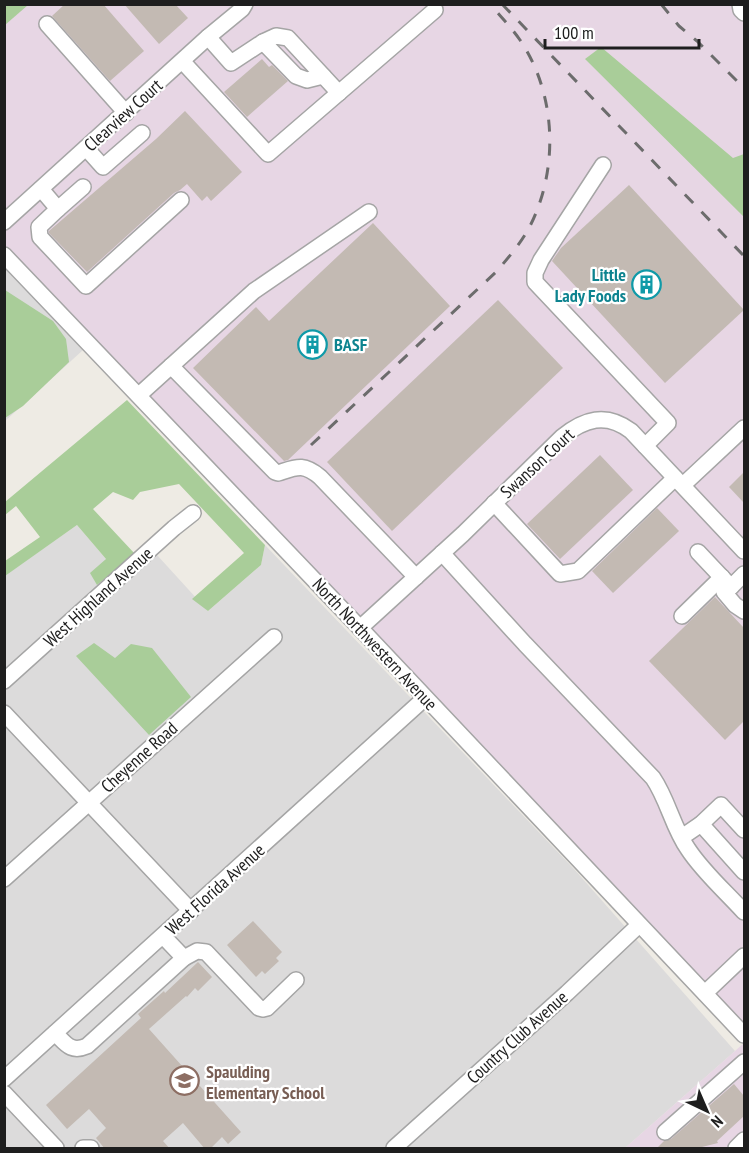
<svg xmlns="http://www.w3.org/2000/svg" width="749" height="1153" font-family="'PT Sans Narrow',sans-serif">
	<rect width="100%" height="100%" fill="#eeebe4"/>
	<g fill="#dcdbdb">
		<polygon points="4,265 83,350 5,421 4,421"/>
		<polygon points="77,525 106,559 97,585 147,544 208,611 261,565 265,545 574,869 735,1051 625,1148 5,1148 4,576"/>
	</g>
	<g fill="#e7d6e4">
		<polygon points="5,5 744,5 744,1038 5,259"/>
		<polygon points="744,1043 744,1148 625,1148 735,1051"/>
	</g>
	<g fill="#a9cd99">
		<polygon points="5,4 28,4 28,5 5,25"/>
		<polygon points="601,47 733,158 744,154 744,217 585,59"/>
		<polygon points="5,290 53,321 66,339 69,362 23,406 5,418"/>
		<polygon points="127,400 265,545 261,565 208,611 192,599 244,553 179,484 140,492 133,500 113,492 93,509 135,554 97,585 90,573 106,559 77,525 5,576 5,561 40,537 16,506 5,515 5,502"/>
		<polygon points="94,643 115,658 131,644 152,648 191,697 149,735 76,656"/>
	</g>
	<g fill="#c3bab3">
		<polygon points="65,4 103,4 144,51 110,81 52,16"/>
		<polygon points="124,4 175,4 188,18 159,44"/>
		<polygon points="262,59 269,67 272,65 288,81 247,117 224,92"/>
		<polygon points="185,111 242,172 211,201 207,196 202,201 187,184 180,190 174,193 87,272 49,233 49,231 156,139"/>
		<polygon points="629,185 744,310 665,383 552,261 561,248"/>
		<polygon points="373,223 450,306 288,460 284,461 193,368 256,307 269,321"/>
		<polygon points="498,300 563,368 392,531 327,462"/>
		<polygon points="600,455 633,490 560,559 527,524"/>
		<polygon points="744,472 744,503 729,487"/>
		<polygon points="657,508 679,531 613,593 592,571"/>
		<polygon points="715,597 744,628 744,721 725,740 649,661"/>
		<polygon points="253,921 282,952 276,958 279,961 265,974 262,971 256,977 227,945"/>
		<polygon points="198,962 212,977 198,991 195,988 187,997 186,996 149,1029 241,1132 228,1144 222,1137 210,1149 205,1149 183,1123 163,1141 170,1149 105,1149 96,1138 106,1128 89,1109 67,1129 46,1105 141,1018 138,1014 164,991 165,993"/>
		<polygon points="734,1084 744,1096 744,1116 717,1141 718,1143 702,1147 703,1149 656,1149 664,1141 671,1139"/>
	</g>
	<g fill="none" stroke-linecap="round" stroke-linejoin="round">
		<defs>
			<g id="minor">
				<polyline points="740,4 741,10 744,13"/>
				<polyline points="47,24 126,113"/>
				<polyline points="208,37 231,63 263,42 276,36 288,38 339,93"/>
				<polyline points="263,42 296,76 307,80 323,76"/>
				<polyline points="183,62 268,154 435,10"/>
				<polyline points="86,148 103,167 142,133"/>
				<polyline points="603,165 541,260 535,273 535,282 668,423 645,446"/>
				<polyline points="41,189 58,209 39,227 40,237 86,286 181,200"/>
				<polyline points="58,209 83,187"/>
				<polyline points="4,222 208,37 242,9 245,4"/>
				<polyline points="4,255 360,628 744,1035"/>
				<path d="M 171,366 L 275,472 L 278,473 C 297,467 303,463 320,477 L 416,577"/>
				<polyline points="139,395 254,291 369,212"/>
				<polyline points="683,485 744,428"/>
				<polyline points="494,503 560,574 578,571 675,478"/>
				<polyline points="698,552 731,587 744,574"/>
				<path d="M 442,553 L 525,644 L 653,778 C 668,800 673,828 688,849 C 703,872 726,892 744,912"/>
				<polyline points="731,587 724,592 735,605 744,611"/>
				<polyline points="682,616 722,577"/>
				<path d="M 360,628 L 463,534 L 562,437 C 584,419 606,412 631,431 L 744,551"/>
				<polyline points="4,681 174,528 193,513"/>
				<polyline points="4,713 191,911"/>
				<polyline points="701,824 744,872"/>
				<polyline points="682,837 701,824 721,805 744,830"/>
				<polyline points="4,879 274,637"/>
				<polyline points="184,958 197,951 206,952 259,1008 263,1009 267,1008 296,980"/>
				<polyline points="705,993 744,956"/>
				<path d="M 55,1033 C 66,1044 71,1053 87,1046 L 184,958 L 163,936"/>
				<polyline points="4,1079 425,698"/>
				<polyline points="4,1093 56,1148"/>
				<polyline points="665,1132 744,1062"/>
				<polyline points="83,1148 91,1148"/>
				<polyline points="394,1148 567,993 639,925"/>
				<polyline points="736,1148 744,1140"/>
			</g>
		</defs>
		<use href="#minor" stroke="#a5a5a5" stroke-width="18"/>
		<use href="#minor" stroke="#fff" stroke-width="15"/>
		<g stroke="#6c6c6c" stroke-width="3" stroke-dasharray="12 12" stroke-linecap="butt">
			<polyline points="502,4 744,256"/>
			<polyline points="661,4 679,26 697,41 744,88"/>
			<path d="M 311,445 L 496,272 C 509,257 522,242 531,224 C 559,167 556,93 520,40 C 511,27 500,16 490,4"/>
		</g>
	</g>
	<defs>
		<symbol id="building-ring" viewBox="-11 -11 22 22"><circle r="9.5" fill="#fff" stroke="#0f9aa8" stroke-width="1.5"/><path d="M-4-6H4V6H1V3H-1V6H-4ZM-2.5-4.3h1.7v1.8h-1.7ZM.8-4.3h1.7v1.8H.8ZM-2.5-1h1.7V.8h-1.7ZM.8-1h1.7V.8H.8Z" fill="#0f9aa8"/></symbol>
		<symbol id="school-ring" viewBox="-11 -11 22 22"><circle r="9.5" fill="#fff" stroke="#8d6e63" stroke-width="1.5"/><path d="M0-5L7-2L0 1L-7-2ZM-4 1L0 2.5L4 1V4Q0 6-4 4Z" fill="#8d6e63"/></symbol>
	</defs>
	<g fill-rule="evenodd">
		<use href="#building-ring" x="630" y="268" width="33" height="33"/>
		<use href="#building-ring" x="296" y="328" width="33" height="33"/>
		<use href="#school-ring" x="168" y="1064" width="33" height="33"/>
	</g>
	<g text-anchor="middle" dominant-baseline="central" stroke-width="4.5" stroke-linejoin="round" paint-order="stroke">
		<g font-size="18" fill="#1e1e1e" stroke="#fff">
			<text transform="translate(123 115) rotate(-42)">Clearview Court</text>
			<text transform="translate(537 463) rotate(-43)">Swanson Court</text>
			<text transform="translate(98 597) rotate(-42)">West Highland Avenue</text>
			<text transform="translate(375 644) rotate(47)">North Northwestern Avenue</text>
			<text transform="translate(139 757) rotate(-42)">Cheyenne Road</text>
			<text transform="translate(215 889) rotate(-42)">West Florida Avenue</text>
			<text transform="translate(517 1037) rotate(-42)">Country Club Avenue</text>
		</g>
		<g font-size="18" font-weight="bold" fill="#0d838f" stroke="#fff" text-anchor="end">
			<text x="626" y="274">Little<tspan x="626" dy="21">Lady Foods</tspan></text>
			<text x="334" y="344" text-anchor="start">BASF</text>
		</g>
		<g font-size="18" font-weight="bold" fill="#785e54" stroke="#fff" text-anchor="start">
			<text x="206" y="1071">Spaulding<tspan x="206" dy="21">Elementary School</tspan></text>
		</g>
	</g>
	<rect width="749" height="1153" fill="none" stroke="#1e1e1e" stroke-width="12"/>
	<g transform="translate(707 1111) rotate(136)" stroke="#ffffff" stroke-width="4.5" paint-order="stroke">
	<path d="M0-4.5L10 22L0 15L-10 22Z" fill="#1e1e1e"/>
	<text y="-9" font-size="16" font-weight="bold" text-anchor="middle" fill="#1e1e1e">N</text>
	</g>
	<path d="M545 39v9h154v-9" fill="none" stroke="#1e1e1e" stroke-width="3"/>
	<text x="554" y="39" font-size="18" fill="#1e1e1e" stroke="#ffffff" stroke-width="4.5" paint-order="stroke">100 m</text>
</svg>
